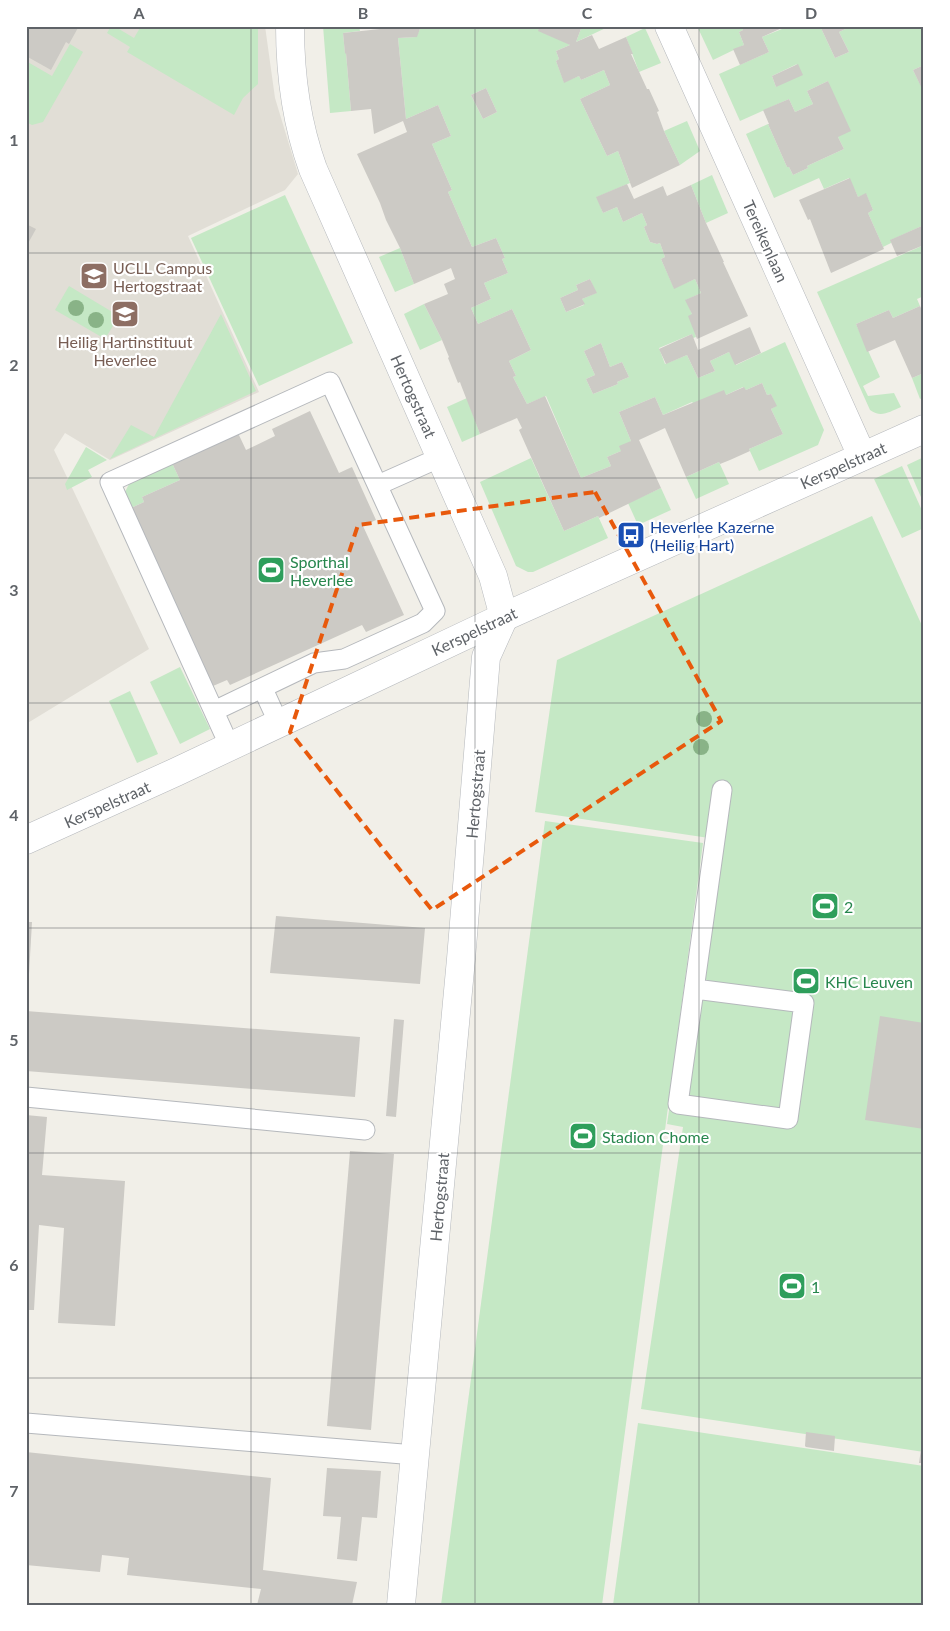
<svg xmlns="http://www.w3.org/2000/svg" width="950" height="1631" font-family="Lato,sans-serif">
	<rect width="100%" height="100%" fill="#f1efe8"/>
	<polygon fill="#e1ded6" points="26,26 265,26 275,98 298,174 285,190 188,236 259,392 110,460 65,433 54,450 149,649 26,724"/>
	<g fill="#c5e8c5" fill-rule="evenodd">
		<polygon points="111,26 114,26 134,38 141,26 258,26 258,84 243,98 234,115 127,52 130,47 107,33"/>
		<polygon points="323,26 359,26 360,31 343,33 345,53 346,53 351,111 330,113"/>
		<path d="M 425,26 L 540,26 L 570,45 L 556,51 L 559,59 L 556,61 L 564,82 L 579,76 L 581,80 L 604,70 L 610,85 L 580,99 L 607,156 L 618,151 L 630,183 L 597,197 L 603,213 L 617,207 L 623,222 L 642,213 L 647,225 L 644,227 L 650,242 L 657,244 L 660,243 L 665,257 L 661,259 L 674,288 L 695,279 L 701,293 L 686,300 L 692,314 L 696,337 L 693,338 L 692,334 L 659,348 L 665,364 L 687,355 L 698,378 L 715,371 L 710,361 L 729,352 L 736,365 L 785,342 L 824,430 L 818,445 L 759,471 L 749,449 L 783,434 L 771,409 L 776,406 L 771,394 L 767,395 L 762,383 L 746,390 L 743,387 L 726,395 L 694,404 L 692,402 L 663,415 L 655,397 L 619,412 L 631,441 L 621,451 L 607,457 L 611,466 L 581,478 L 546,396 L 527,404 L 513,377 L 516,376 L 509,361 L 531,350 L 512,309 L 478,324 L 471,308 L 491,299 L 484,283 L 508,273 L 502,259 L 505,258 L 496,238 L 472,247 L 448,192 L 452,190 L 432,144 L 451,136 L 438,105 L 406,119 L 398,38 L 416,37 L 421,27 L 424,28 ZM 486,88 L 497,112 L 483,119 L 471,95 ZM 590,279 L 596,293 L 582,299 L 584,305 L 566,312 L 560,298 L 578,290 L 576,285 ZM 601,343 L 610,367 L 622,362 L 629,377 L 617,382 L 618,384 L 593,394 L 586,379 L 595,375 L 584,351 Z"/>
		<polygon points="582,26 610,26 576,42"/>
		<polygon points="697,26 741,26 743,30 739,32 744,45 713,60"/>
		<path d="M 781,26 L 820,26 L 835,58 L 849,52 L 839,32 L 852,26 L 924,26 L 924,65 L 913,70 L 924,92 L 924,225 L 891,240 L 891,243 L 883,247 L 868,213 L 873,210 L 866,194 L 858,197 L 849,178 L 824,189 L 819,178 L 774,198 L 746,134 L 768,124 L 787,167 L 789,167 L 793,175 L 808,168 L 807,166 L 844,149 L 838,137 L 828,81 L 807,91 L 813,104 L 795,112 L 789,99 L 740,121 L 719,74 L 769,52 L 762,37 L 782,29 ZM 797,64 L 776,87 L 772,76 Z"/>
		<polygon points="645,28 661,63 639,72 626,37"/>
		<polygon points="70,44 83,52 43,122 32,125 26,122 26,61 52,76"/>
		<polygon points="687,121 700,151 680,165 664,131"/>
		<polygon points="712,175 728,213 706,223 691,185"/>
		<polygon points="285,195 353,343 259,386 191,238"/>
		<path d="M 924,245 L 924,296 L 917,299 L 920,306 L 893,318 L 889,310 L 856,324 L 880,377 L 863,386 L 868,396 L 894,393 L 901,407 C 889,412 881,418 870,410 L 817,292 Z"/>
		<polygon points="400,248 414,284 395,292 379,257"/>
		<polygon points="69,286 119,316 105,339 55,310"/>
		<polygon points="424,304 442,340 420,350 404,314"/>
		<polygon points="221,314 256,391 110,459 131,425 154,437"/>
		<polygon points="924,373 924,397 920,399 912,378"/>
		<polygon points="467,398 480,434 462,442 447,407"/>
		<polygon points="86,447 107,460 88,470 92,477 67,490 65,484"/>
		<polygon points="924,457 924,504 907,465"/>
		<polygon points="531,458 564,531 598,516 608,538 533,572 528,572 516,566 480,482"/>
		<polygon points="719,462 729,484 696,499 686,477"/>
		<polygon points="172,463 180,480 142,497 144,502 131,508 124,494 130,482"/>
		<polygon points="902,466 924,515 924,528 902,538 874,479"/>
		<polygon points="661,488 671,510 638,525 628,503"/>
		<polygon points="872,516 924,630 924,1452 641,1409 683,1127 667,1124 709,838 535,812 557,660"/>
		<polygon points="180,667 210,729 180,744 150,682"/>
		<polygon points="130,691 158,754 137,763 109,701"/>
		<polygon points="545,821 703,843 602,1605 441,1605"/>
		<polygon points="638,1423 924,1466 924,1605 613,1605"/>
	</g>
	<g fill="#cccac5">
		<polygon points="26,26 79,26 69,44 66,42 51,70 26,56"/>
		<polygon points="389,26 421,26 417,37 398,38 406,119 438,105 451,136 432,144 452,190 448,192 472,247 496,238 505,258 502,259 508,273 484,283 491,299 471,308 478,324 512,309 531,350 509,361 516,376 513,377 527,404 545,396 581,478 611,466 607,457 621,451 619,446 631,441 619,412 655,397 663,415 724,390 726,395 744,387 746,390 762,383 767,395 771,394 777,406 771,409 783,434 749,449 750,451 730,460 720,464 719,462 686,477 665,428 639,440 661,488 599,518 598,516 564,531 519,430 522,428 517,418 480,434 461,385 460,382 458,383 448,358 449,357 442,340 424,304 448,294 444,284 455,279 451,268 414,284 400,248 386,220 380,203 357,154 407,132 403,121 374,134 371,109 351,111 346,53 345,54 343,33 389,28"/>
		<polygon points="540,26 582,26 576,42 592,35 599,49 626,37 633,54 631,54 647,89 649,89 659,111 657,112 664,131 680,165 632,188 618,151 607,156 580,99 610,85 604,70 581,80 579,76 564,83 556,61 559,59 556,51 570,45 538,31"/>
		<polygon points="741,26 781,26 782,28 762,37 769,52 740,65 733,49 744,45 739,32 743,30"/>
		<polygon points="820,26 852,26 839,32 849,52 835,58"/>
		<polygon points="798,64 803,75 776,87 772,76"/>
		<polygon points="924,65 924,93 913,70"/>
		<polygon points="828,81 851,131 838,137 844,149 807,166 808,168 793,175 789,167 787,167 768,124 769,124 763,110 789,99 795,112 813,104 807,91"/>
		<polygon points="486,88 497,112 483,119 471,95"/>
		<polygon points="850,178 858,197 866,193 873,210 868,213 884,249 831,273 810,219 808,220 799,200"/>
		<polygon points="627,184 634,199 663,186 667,196 691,185 706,223 724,262 723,262 748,316 697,339 688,316 692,314 685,300 701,293 695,279 674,289 661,259 665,257 660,243 657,244 650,242 644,227 647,225 642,213 623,222 617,207 603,213 596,197"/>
		<polygon points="26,224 36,229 26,247"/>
		<polygon points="924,225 924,245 897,256 890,240"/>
		<polygon points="590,279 597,293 582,299 585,304 566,312 560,298 578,290 576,285"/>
		<polygon points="920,306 924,314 924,373 912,378 895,340 867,352 856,324 889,310 893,318"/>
		<polygon points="750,327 761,353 735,365 729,352 710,361 715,371 698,378 687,355 666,364 659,349 692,334 698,350"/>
		<polygon points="601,343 610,367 622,362 629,377 617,382 618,384 593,394 586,379 595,375 584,351"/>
		<polygon points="310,411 339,473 352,467 376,520 363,526 404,615 366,632 362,625 230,685 227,680 213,686 131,508 144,502 142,497 180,480 172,463 238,433 246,450 275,436 272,429"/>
		<polygon points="276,916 425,928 420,984 270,973"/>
		<polygon points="26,922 32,922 29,974 26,973"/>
		<polygon points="26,1011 360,1037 355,1097 26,1071"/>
		<polygon points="880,1016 924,1023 924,1129 865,1120"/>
		<polygon points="394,1019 404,1020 396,1117 386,1116"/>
		<polygon points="26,1115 47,1117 42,1175 125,1181 115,1326 58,1323 64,1228 39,1225 34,1310 26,1310"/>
		<polygon points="350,1151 394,1154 371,1430 327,1426"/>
		<polygon points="806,1432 835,1436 834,1451 806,1447 805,1446"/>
		<polygon points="921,1449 924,1449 924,1463 919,1463"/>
		<polygon points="26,1452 271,1478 263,1570 357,1582 352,1605 257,1605 261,1589 127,1575 129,1558 102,1555 100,1572 26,1565"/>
		<polygon points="327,1468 381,1471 377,1518 362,1517 357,1561 337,1559 341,1517 323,1516"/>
	</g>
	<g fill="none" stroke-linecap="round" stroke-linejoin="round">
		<defs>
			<g id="service">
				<polyline points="378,485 441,457"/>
				<polyline points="263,689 279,724"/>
				<polyline points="214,711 314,663 344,659 423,623 435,611 330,382 110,482 230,747"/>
				<polyline points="695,989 804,1003 788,1119 678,1104 722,790"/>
				<polyline points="26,1097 365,1130"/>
				<polyline points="26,1423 415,1455"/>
			</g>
			<g id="minor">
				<polyline points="669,26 862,456"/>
				<polyline points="26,840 176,772 504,617"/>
			</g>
			<g id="tertiary">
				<path d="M 290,26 C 290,76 296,122 313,169 L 493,576 L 504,617 L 486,657 L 461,959 L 401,1605"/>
				<polyline points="504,617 924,429"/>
			</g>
		</defs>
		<use href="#service" stroke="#b5b8bc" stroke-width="21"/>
		<use href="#minor" stroke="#b5b8bc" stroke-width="29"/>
		<use href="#tertiary" stroke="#b5b8bc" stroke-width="29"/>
		<use href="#service" stroke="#fff" stroke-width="19"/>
		<use href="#minor" stroke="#fff" stroke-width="28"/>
		<use href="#tertiary" stroke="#fff" stroke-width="28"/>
	</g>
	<g fill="#89b387">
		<circle cx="76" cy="308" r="8"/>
		<circle cx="96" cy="320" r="8"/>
		<circle cx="704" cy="719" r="8"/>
		<circle cx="701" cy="747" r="8"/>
	</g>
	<path fill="none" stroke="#e8590c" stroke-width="4" stroke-dasharray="10 6" stroke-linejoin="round" d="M 595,492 L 721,721 L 432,910 L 290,732 L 358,525 Z"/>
	<path fill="none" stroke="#5f6368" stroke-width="1" stroke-opacity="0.55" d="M 251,26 L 251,1605M 475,26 L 475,1605M 699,26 L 699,1605M 26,253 L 924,253M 26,478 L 924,478M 26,703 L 924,703M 26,928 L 924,928M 26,1153 L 924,1153M 26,1378 L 924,1378"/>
	<defs>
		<symbol id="university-square" viewBox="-11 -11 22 22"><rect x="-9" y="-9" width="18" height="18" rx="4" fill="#8d6e63" stroke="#fff"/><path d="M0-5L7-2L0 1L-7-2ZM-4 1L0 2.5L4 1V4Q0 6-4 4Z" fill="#fff"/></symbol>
		<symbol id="school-square" viewBox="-11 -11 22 22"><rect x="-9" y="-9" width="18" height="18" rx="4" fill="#8d6e63" stroke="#fff"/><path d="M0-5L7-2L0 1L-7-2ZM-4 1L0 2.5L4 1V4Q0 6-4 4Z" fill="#fff"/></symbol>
		<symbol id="bus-square" viewBox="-11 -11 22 22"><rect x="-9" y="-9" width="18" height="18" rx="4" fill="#1a4fb4" stroke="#fff"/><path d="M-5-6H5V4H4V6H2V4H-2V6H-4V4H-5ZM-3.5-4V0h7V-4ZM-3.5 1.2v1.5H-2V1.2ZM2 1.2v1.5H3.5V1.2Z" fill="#fff"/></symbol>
		<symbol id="stadium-square" viewBox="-11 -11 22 22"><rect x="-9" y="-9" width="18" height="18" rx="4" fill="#2e9e5b" stroke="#fff"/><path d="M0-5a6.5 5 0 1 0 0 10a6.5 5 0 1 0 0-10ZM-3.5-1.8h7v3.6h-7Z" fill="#fff"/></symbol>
	</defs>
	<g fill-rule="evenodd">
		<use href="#university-square" x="78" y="260" width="32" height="32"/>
		<use href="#school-square" x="109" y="298" width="32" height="32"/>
		<use href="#bus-square" x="615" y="519" width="32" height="32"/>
		<use href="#stadium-square" x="255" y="554" width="32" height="32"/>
		<use href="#stadium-square" x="809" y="890" width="32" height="32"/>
		<use href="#stadium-square" x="790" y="965" width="32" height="32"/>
		<use href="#stadium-square" x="567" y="1120" width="32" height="32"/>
		<use href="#stadium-square" x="776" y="1270" width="32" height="32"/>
	</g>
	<g text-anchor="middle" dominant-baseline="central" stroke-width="4.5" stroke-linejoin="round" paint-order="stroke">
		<g font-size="16" fill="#5f6368" stroke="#fff">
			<text transform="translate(766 241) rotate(66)">Tereikenlaan</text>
			<text transform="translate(414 396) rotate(66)">Hertogstraat</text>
			<text transform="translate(843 465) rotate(-24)">Kerspelstraat</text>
			<text transform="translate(474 631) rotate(-25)">Kerspelstraat</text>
			<text transform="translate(475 794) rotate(-85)">Hertogstraat</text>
			<text transform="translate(107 804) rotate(-24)">Kerspelstraat</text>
			<text transform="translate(439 1197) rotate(-85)">Hertogstraat</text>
		</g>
		<g font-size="16" fill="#785e54" stroke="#fff" text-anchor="start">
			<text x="113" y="267">UCLL Campus<tspan x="113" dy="18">Hertogstraat</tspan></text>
			<text x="125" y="341" text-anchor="middle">Heilig Hartinstituut<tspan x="125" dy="18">Heverlee</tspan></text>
		</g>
		<g font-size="16" fill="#164399" stroke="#fff" text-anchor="start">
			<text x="650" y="526">Heverlee Kazerne<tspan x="650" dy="18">(Heilig Hart)</tspan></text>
		</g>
		<g font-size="16" fill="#27864d" stroke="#fff" text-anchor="start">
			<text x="290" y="561">Sporthal<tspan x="290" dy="18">Heverlee</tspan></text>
			<text x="844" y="906">2</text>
			<text x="825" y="981">KHC Leuven</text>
			<text x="602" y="1136">Stadion Chome</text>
			<text x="811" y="1286">1</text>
		</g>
	</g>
	<rect width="950" height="1631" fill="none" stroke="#ffffff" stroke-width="55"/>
	<rect x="28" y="28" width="894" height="1576" fill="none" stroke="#5f6368" stroke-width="2"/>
	<g font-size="16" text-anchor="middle" font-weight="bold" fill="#5f6368">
		<text x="139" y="19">A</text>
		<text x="363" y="19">B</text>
		<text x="587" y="19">C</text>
		<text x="811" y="19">D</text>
		<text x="14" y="146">1</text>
		<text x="14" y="371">2</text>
		<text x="14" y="596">3</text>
		<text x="14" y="821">4</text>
		<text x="14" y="1046">5</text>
		<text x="14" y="1271">6</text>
		<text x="14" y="1497">7</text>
	</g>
</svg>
